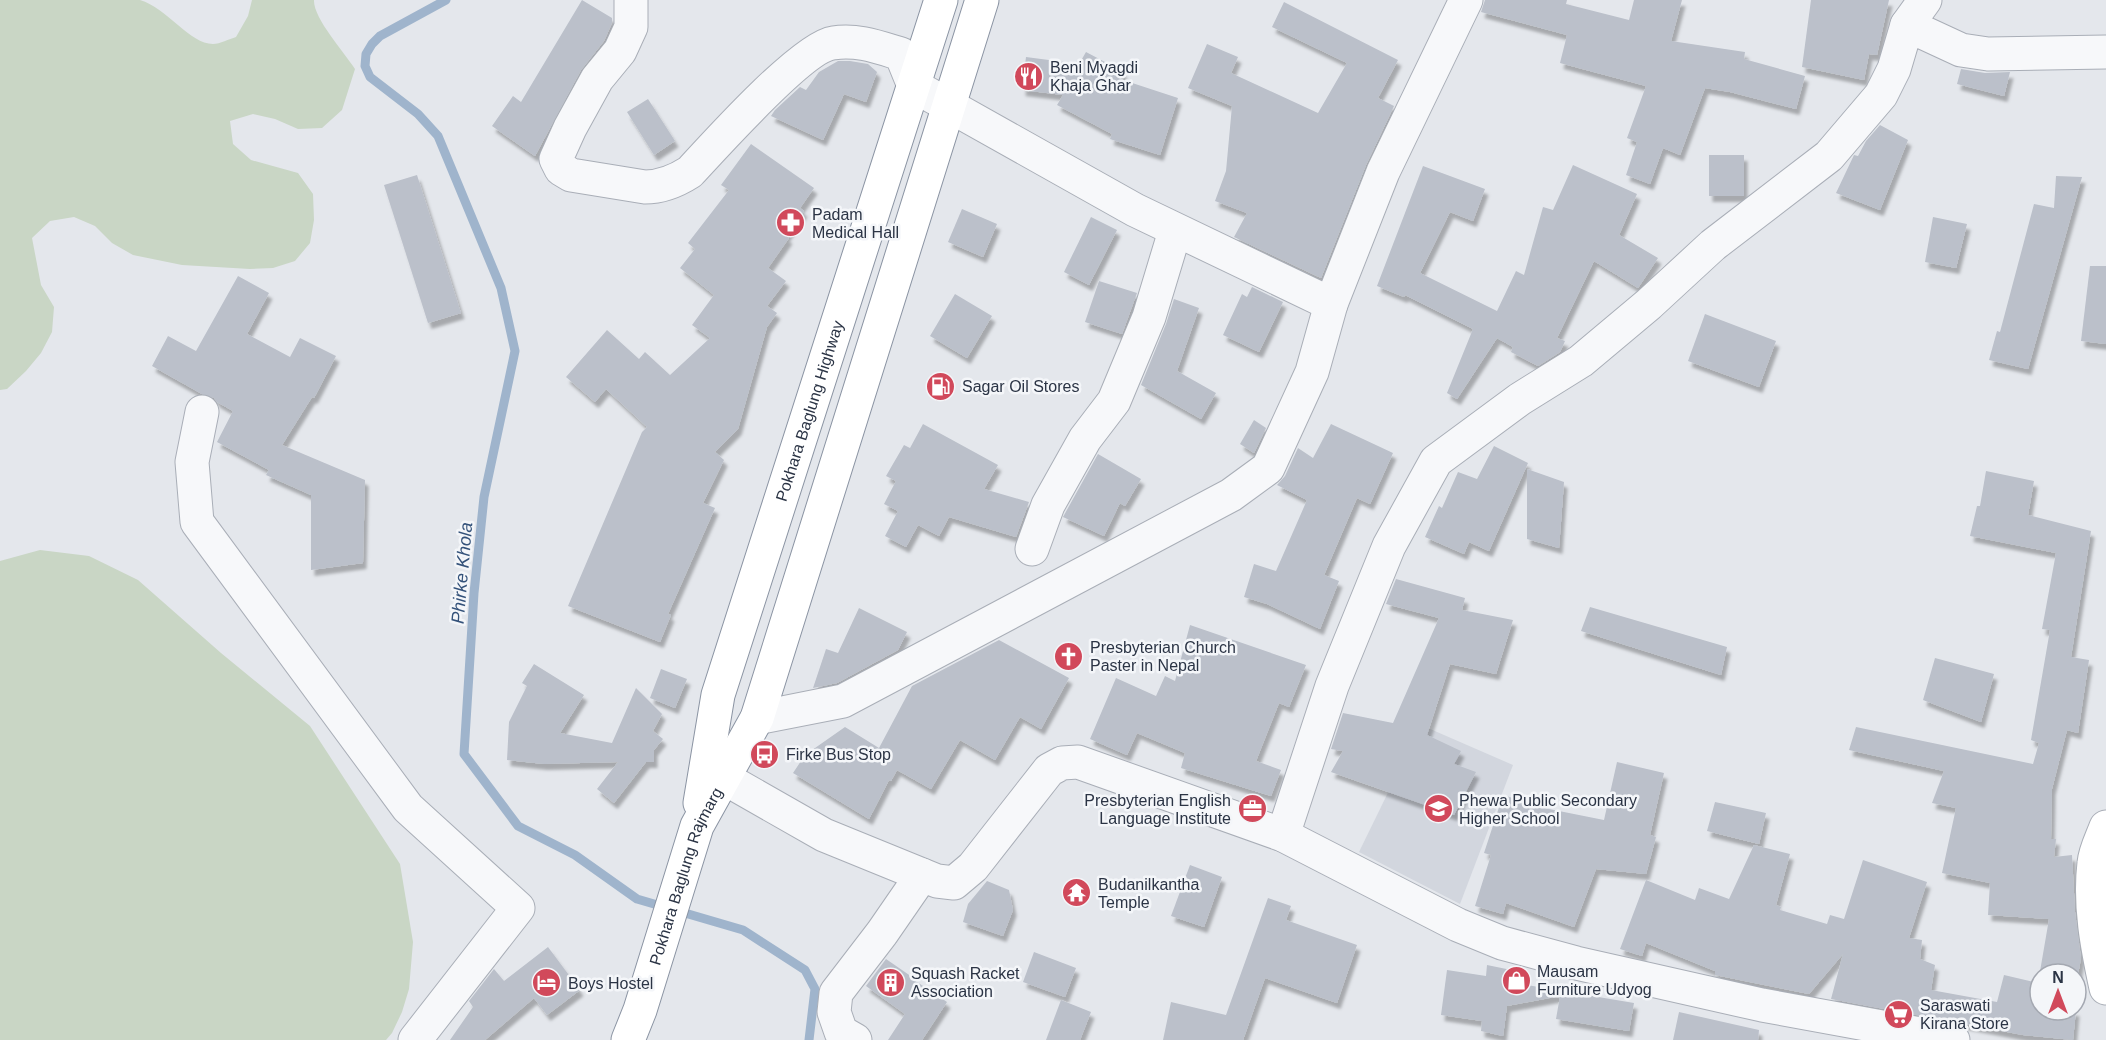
<svg xmlns="http://www.w3.org/2000/svg" width="2106" height="1040" font-family="Arial,sans-serif">
	<defs>
		<filter id="shadow"><feDropShadow dx="3.5" dy="6" stdDeviation="1.5" flood-color="#0004"/></filter>
	</defs>
	<rect width="100%" height="100%" fill="#e4e7ec"/>
	<polygon fill="#d2d6de" points="1421,725 1513,765 1460,904 1359,852"/>
	<g fill="#c9d6c5">
		<path d="M 0,0 L 140,0 C 167,8 190,44 213,44 C 220,44 229,39 236,37 L 248,16 L 252,0 L 314,0 C 313,18 344,52 355,69 L 342,110 L 322,128 L 298,129 L 275,119 L 253,114 L 230,121 L 233,144 L 251,160 L 298,173 L 313,194 L 314,220 L 310,243 L 295,261 L 273,268 L 250,269 L 182,265 L 133,255 L 112,243 L 95,226 L 74,217 L 50,221 L 32,238 L 41,285 L 54,307 L 52,332 L 41,353 L 26,371 L 7,389 L 0,390 Z"/>
		<polygon points="40,550 89,556 138,580 221,653 310,726 400,864 413,942 409,989 402,1012 392,1033 386,1040 0,1040 0,561"/>
	</g>
	<g fill="none" stroke-linecap="round" stroke-linejoin="round">
		<polyline stroke="#9fb4cc" stroke-width="9" points="446,0 380,36 372,44 366,54 365,66 370,77 418,114 438,136 501,288 515,351 484,497 474,593 464,754 518,826 575,855 637,899 743,930 805,970 815,989 809,1040"/>
	</g>
	<g fill="#bbc0ca" filter="url(#shadow)">
		<polygon points="582,0 612,18 612,23 604,41 581,70 535,156 492,126 513,96 521,102"/>
		<polygon points="1485,0 1567,0 1566,4 1629,20 1634,0 1682,0 1671,41 1745,52 1744,59 1805,76 1796,109 1730,92 1705,88 1680,155 1663,148 1650,184 1626,175 1637,142 1627,138 1646,86 1560,63 1567,35 1481,12"/>
		<polygon points="1811,0 1889,0 1877,55 1869,54 1864,80 1802,67"/>
		<polygon points="1284,2 1398,60 1378,98 1394,106 1366,165 1321,278 1234,237 1247,213 1215,201 1226,171 1232,106 1188,88 1207,44 1238,57 1231,73 1318,113 1347,63 1272,27"/>
		<polygon points="1086,52 1124,72 1120,79 1178,98 1160,155 1110,139 1112,134 1057,105 1063,95 1022,90 1026,57 1079,64"/>
		<polygon points="838,61 850,61 868,64 877,72 866,102 844,94 823,140 771,116 775,110 800,87 806,90 819,72"/>
		<polygon points="1961,69 1985,73 2010,72 2004,96 1957,84"/>
		<polygon points="648,99 675,141 654,155 627,112"/>
		<polygon points="1880,125 1908,140 1880,210 1836,193 1854,155 1858,156 1866,141"/>
		<polygon points="751,144 814,188 800,208 804,211 786,236 789,238 768,268 786,281 767,306 777,313 767,327 738,429 715,452 724,460 703,503 715,508 668,614 671,615 660,642 568,606 642,432 647,427 606,389 595,402 566,377 607,330 639,359 645,352 670,375 710,338 692,325 714,295 680,268 695,249 688,243 729,190 721,185"/>
		<rect x="1709" y="155" width="35" height="41"/>
		<polygon points="1573,165 1637,194 1619,235 1658,258 1638,288 1594,261 1557,338 1565,341 1560,352 1538,366 1511,352 1513,347 1497,338 1457,399 1447,393 1473,329 1405,295 1404,297 1377,286 1423,166 1485,189 1473,221 1450,212 1420,273 1497,311 1516,271 1524,275 1543,207 1553,210"/>
		<polygon points="417,175 461,313 428,323 384,185"/>
		<polygon points="2056,176 2082,177 2028,369 1989,360 1997,331 2000,332 2034,204 2054,208"/>
		<polygon points="962,209 997,224 983,257 948,242"/>
		<polygon points="1091,217 1117,230 1089,285 1064,272"/>
		<polygon points="1933,217 1967,224 1956,268 1925,262"/>
		<polygon points="2090,266 2106,266 2106,344 2081,341"/>
		<polygon points="238,276 269,293 247,334 290,357 300,338 336,356 314,398 312,397 282,445 365,480 363,563 311,570 311,495 266,475 269,470 217,442 233,411 217,402 214,398 202,394 152,366 168,336 196,351"/>
		<polygon points="1099,281 1137,293 1122,334 1085,322"/>
		<polygon points="1252,287 1283,302 1259,352 1223,335 1242,294 1247,297"/>
		<polygon points="955,294 992,316 967,358 930,336"/>
		<polygon points="1174,299 1199,308 1177,371 1216,393 1201,419 1141,385 1166,324"/>
		<polygon points="1705,314 1776,341 1759,387 1688,361"/>
		<polygon points="1254,420 1266,428 1254,453 1240,444"/>
		<polygon points="923,424 998,465 984,489 1029,502 1016,537 949,517 939,536 918,525 906,547 885,536 898,511 884,504 896,481 886,476 904,445 910,448"/>
		<polygon points="1331,424 1393,453 1370,504 1357,498 1324,575 1339,581 1320,629 1267,604 1244,597 1254,564 1276,571 1307,500 1277,485 1285,476 1298,448 1313,458"/>
		<polygon points="1494,446 1528,463 1489,551 1469,542 1464,554 1425,537 1439,506 1442,508 1458,472 1477,479"/>
		<polygon points="1098,454 1141,479 1125,506 1120,503 1104,536 1063,517"/>
		<polygon points="1527,469 1564,482 1559,548 1527,539"/>
		<polygon points="1986,471 2034,481 2028,515 2091,531 2071,657 2089,660 2078,733 2067,730 2052,789 2051,839 2056,839 2054,857 2072,855 2075,912 2081,958 2076,986 2076,974 2040,974 2040,1010 2076,1010 2073,1040 2023,1035 1831,999 1843,954 1809,994 1715,975 1715,971 1646,943 1642,956 1620,949 1646,880 1695,900 1699,888 1729,899 1754,845 1790,854 1776,905 1781,907 1780,910 1827,924 1830,915 1844,919 1863,860 1927,882 1909,938 1922,940 1920,959 1935,965 1931,990 1997,1002 2004,975 2038,983 2049,919 1988,915 1990,883 1942,873 1956,808 1932,803 1944,771 1849,750 1856,727 2033,764 2039,743 2031,740 2050,630 2042,629 2056,553 1970,536 1977,506 1980,506"/>
		<polygon points="1396,579 1465,598 1462,610 1513,620 1496,674 1450,664 1427,735 1461,751 1454,764 1476,772 1454,815 1331,772 1343,751 1331,749 1343,713 1393,723 1439,618 1386,604"/>
		<polygon points="1590,607 1727,647 1721,675 1581,631"/>
		<polygon points="859,608 907,632 898,650 837,683 813,688 826,649 838,653"/>
		<polygon points="1190,625 1306,665 1289,707 1279,703 1256,761 1281,770 1271,796 1181,768 1185,753 1137,733 1127,755 1090,739 1116,678 1156,696 1165,676 1175,681"/>
		<polygon points="999,640 1069,678 1041,729 1020,717 995,760 960,740 931,789 897,770 891,781 889,780 869,819 793,773 805,755 845,727 879,748 912,686"/>
		<polygon points="1935,658 1994,674 1981,722 1923,700"/>
		<polygon points="534,664 584,695 560,733 612,743 636,688 662,714 653,731 663,739 654,750 654,762 646,762 614,803 597,789 618,762 544,764 507,760 509,722 527,686 522,683"/>
		<polygon points="661,669 687,679 675,708 650,698"/>
		<polygon points="1617,762 1664,773 1650,835 1656,837 1646,874 1596,869 1574,927 1506,903 1503,914 1475,906 1491,855 1484,853 1503,795 1549,809 1604,820"/>
		<polygon points="1715,802 1766,813 1759,844 1707,831"/>
		<polygon points="1190,865 1222,877 1204,927 1171,916"/>
		<polygon points="987,881 1009,890 1013,910 1003,936 963,922 968,904"/>
		<polygon points="1268,898 1291,906 1286,920 1357,945 1337,1003 1265,978 1243,1040 1163,1040 1171,1002 1226,1015"/>
		<polygon points="548,947 580,990 547,1015 534,998 485,1040 450,1040 473,1007 469,1001 494,969 504,981"/>
		<polygon points="1034,952 1076,968 1065,997 1023,982"/>
		<polygon points="886,959 915,979 914,980 947,1002 922,1040 888,1040 905,1014 866,986"/>
		<polygon points="1487,965 1521,972 1521,984 1634,1003 1629,1031 1556,1019 1560,996 1507,1006 1503,1036 1481,1031 1482,1021 1441,1015 1447,970 1486,976"/>
		<polygon points="1061,1000 1091,1012 1080,1040 1046,1040"/>
		<polygon points="1679,1012 1759,1030 1758,1040 1673,1040"/>
	</g>
	<g fill="none" stroke-linecap="round" stroke-linejoin="round">
		<defs>
			<g id="minor">
				<path d="M 631,0 L 631,27 L 620,51 L 597,79 L 570,128 L 556,159 L 561,169 L 571,175 L 645,187 C 662,187 676,181 690,172 C 714,146 803,47 833,43 C 857,39 878,47 901,54 L 914,86 L 1135,210 L 1331,304 L 1312,372 L 1268,468 L 1231,495 L 843,701 L 757,718"/>
				<polyline points="1907,25 1925,0"/>
				<polyline points="1331,304 1383,172 1466,0"/>
				<polyline points="202,412 192,462 197,522 408,808 518,908 415,1040"/>
				<polyline points="1032,549 1048,505 1085,439 1114,401 1149,317 1175,231"/>
				<polyline points="724,778 824,835 937,881 954,883 973,867 1049,770 1062,763 1078,762 1283,835 1458,925 1502,943 1576,963 1762,1005 1953,1040"/>
				<polyline points="1283,835 1332,686 1389,546 1436,461 1520,399 1581,361 1649,304 1713,245 1829,156 1881,95 1894,69 1907,25 1961,50 1988,54 2106,52"/>
				<polyline points="855,1040 841,1032 834,1012 836,993 882,933 922,875"/>
			</g>
			<path id="secondary" d="M 2106,827 C 2102,838 2095,851 2094,863 C 2089,905 2097,947 2106,988"/>
			<g id="trunk">
				<path id="s1" d="M 700,803 L 718,695 L 941,0"/>
				<path id="s2" d="M 628,1040 L 640,1010 L 697,826 L 757,718 L 982,0"/>
			</g>
		</defs>
		<use href="#minor" stroke="#a9aeb7" stroke-width="35"/>
		<use href="#secondary" stroke="#a9aeb7" stroke-width="35"/>
		<use href="#trunk" stroke="#8b94a3" stroke-width="35"/>
		<use href="#minor" stroke="#f7f8fa" stroke-width="33"/>
		<use href="#secondary" stroke="#fff" stroke-width="33"/>
		<use href="#trunk" stroke="#fff" stroke-width="33"/>
	</g>
	<defs>
		<symbol id="restaurant-disc" viewBox="-11 -11 22 22"><circle r="9.5" fill="#d1495b" stroke="#f4f6f9"/><path d="M-5-6h1v4h1v-4h1v4h1v-4h1v5L-1.5 .5V6h-2V.5L-5-1ZM5-6V6H3V1.5H1.5Q1.5-4 5-6Z" fill="#fff"/></symbol>
		<symbol id="pharmacy-disc" viewBox="-11 -11 22 22"><circle r="9.5" fill="#d1495b" stroke="#f4f6f9"/><path d="M-2-6h4v4h4v4h-4v4h-4v-4h-4v-4h4Z" fill="#fff"/></symbol>
		<symbol id="fuel-disc" viewBox="-11 -11 22 22"><circle r="9.5" fill="#d1495b" stroke="#f4f6f9"/><path d="M-5.5-6h7V0h2V4h1.3V-2.5L3-4.5l.8-.8L6-3V5H2.5V1h-1V6h-7ZM-4.2-4.7v3.2H.2V-4.7Z" fill="#fff"/></symbol>
		<symbol id="church-disc" viewBox="-11 -11 22 22"><circle r="9.5" fill="#d1495b" stroke="#f4f6f9"/><path d="M-1.2-6h2.4v3.5h3.3v2.4h-3.3V6h-2.4V-.1h-3.3v-2.4h3.3Z" fill="#fff"/></symbol>
		<symbol id="bus-disc" viewBox="-11 -11 22 22"><circle r="9.5" fill="#d1495b" stroke="#f4f6f9"/><path d="M-5-6H5V4H4V6H2V4H-2V6H-4V4H-5ZM-3.5-4V0h7V-4ZM-3.5 1.2v1.5H-2V1.2ZM2 1.2v1.5H3.5V1.2Z" fill="#fff"/></symbol>
		<symbol id="office-disc" viewBox="-11 -11 22 22"><circle r="9.5" fill="#d1495b" stroke="#f4f6f9"/><path d="M-6-3h4V-5.5h4V-3h4V5H-6ZM-1-4.5V-3h2v-1.5ZM-6 0V1H6V0Z" fill="#fff"/></symbol>
		<symbol id="school-disc" viewBox="-11 -11 22 22"><circle r="9.5" fill="#d1495b" stroke="#f4f6f9"/><path d="M0-5L7-2L0 1L-7-2ZM-4 1L0 2.5L4 1V4Q0 6-4 4Z" fill="#fff"/></symbol>
		<symbol id="temple-disc" viewBox="-11 -11 22 22"><circle r="9.5" fill="#d1495b" stroke="#f4f6f9"/><path d="M0-6L5-2H3V0L6.5 2.5H4V6H1.5V3h-3V6H-4V2.5H-6.5L-3 0V-2H-5Z" fill="#fff"/></symbol>
		<symbol id="shop-disc" viewBox="-11 -11 22 22"><circle r="9.5" fill="#d1495b" stroke="#f4f6f9"/><path d="M-5-2.5h2.3a2.7 3.5 0 0 1 5.4 0H5L5.5 6h-11ZM-1.5-2.5h3a1.5 2.3 0 0 0-3 0Z" fill="#fff"/></symbol>
		<symbol id="building-disc" viewBox="-11 -11 22 22"><circle r="9.5" fill="#d1495b" stroke="#f4f6f9"/><path d="M-4-6H4V6H1V3H-1V6H-4ZM-2.5-4.3h1.7v1.8h-1.7ZM.8-4.3h1.7v1.8H.8ZM-2.5-1h1.7V.8h-1.7ZM.8-1h1.7V.8H.8Z" fill="#fff"/></symbol>
		<symbol id="hotel-disc" viewBox="-11 -11 22 22"><circle r="9.5" fill="#d1495b" stroke="#f4f6f9"/><path d="M-6-4.5h1.5V1H6V5H4.5V3h-9V5H-6ZM-4 0a1.8 1.8 0 1 1 3.6 0ZM.5 0V-2.5h3Q6-2.5 6 0Z" fill="#fff"/></symbol>
		<symbol id="supermarket-disc" viewBox="-11 -11 22 22"><circle r="9.5" fill="#d1495b" stroke="#f4f6f9"/><path d="M-6-5.5h2.5l.6 2H6L4.5 2H-2.5L-4.4-4H-6ZM-1.5 3.2a1.3 1.3 0 1 0 .1 0ZM3 3.2a1.3 1.3 0 1 0 .1 0Z" fill="#fff"/></symbol>
	</defs>
	<g fill-rule="evenodd">
		<use href="#restaurant-disc" x="1012" y="60" width="33" height="33"/>
		<use href="#pharmacy-disc" x="774" y="206" width="33" height="33"/>
		<use href="#fuel-disc" x="924" y="370" width="33" height="33"/>
		<use href="#church-disc" x="1052" y="640" width="33" height="33"/>
		<use href="#bus-disc" x="748" y="738" width="33" height="33"/>
		<use href="#office-disc" x="1236" y="792" width="33" height="33"/>
		<use href="#school-disc" x="1422" y="792" width="33" height="33"/>
		<use href="#temple-disc" x="1060" y="876" width="33" height="33"/>
		<use href="#shop-disc" x="1500" y="964" width="33" height="33"/>
		<use href="#building-disc" x="874" y="966" width="33" height="33"/>
		<use href="#hotel-disc" x="530" y="966" width="33" height="33"/>
		<use href="#supermarket-disc" x="1882" y="998" width="33" height="33"/>
	</g>
	<g text-anchor="middle" dominant-baseline="central" stroke-width="5" stroke-linejoin="round" paint-order="stroke">
		<g font-size="16" fill="#2b3445" stroke="#f4f6f9" text-anchor="start">
			<text x="1050" y="67">Beni Myagdi<tspan x="1050" dy="18">Khaja Ghar</tspan></text>
			<text x="812" y="214">Padam<tspan x="812" dy="18">Medical Hall</tspan></text>
			<text x="962" y="386">Sagar Oil Stores</text>
			<text x="1090" y="647">Presbyterian Church<tspan x="1090" dy="18">Paster in Nepal</tspan></text>
			<text x="786" y="754">Firke Bus Stop</text>
			<text x="1231" y="800" text-anchor="end">Presbyterian English<tspan x="1231" dy="18">Language Institute</tspan></text>
			<text x="1459" y="800">Phewa Public Secondary<tspan x="1459" dy="18">Higher School</tspan></text>
			<text x="1098" y="884">Budanilkantha<tspan x="1098" dy="18">Temple</tspan></text>
			<text x="1537" y="971">Mausam<tspan x="1537" dy="18">Furniture Udyog</tspan></text>
			<text x="911" y="973">Squash Racket<tspan x="911" dy="18">Association</tspan></text>
			<text x="568" y="983">Boys Hostel</text>
			<text x="1920" y="1005">Saraswati<tspan x="1920" dy="18">Kirana Store</tspan></text>
		</g>
		<g font-size="16" fill="#2b3445" stroke="#f4f6f9">
			<text stroke="none"><textPath href="#s1" startOffset="408">Pokhara Baglung Highway</textPath></text>
			<text stroke="none"><textPath href="#s2" startOffset="174">Pokhara Baglung Rajmarg</textPath></text>
		</g>
		<g font-size="18" font-style="italic" fill="#34527a" stroke="#f4f6f9">
			<text transform="translate(462 573) rotate(-85)">Phirke Khola</text>
		</g>
	</g>
	<g transform="translate(2058 992)"><circle r="28" fill="#f4f6f9" stroke="#a4a8b1" stroke-width="1.5"/>
	<path d="M0-4.5L10 22L0 15L-10 22Z" fill="#d1495b"/>
	<text y="-9" font-size="16" font-weight="bold" text-anchor="middle" fill="#2b3445">N</text>
	</g>
</svg>
